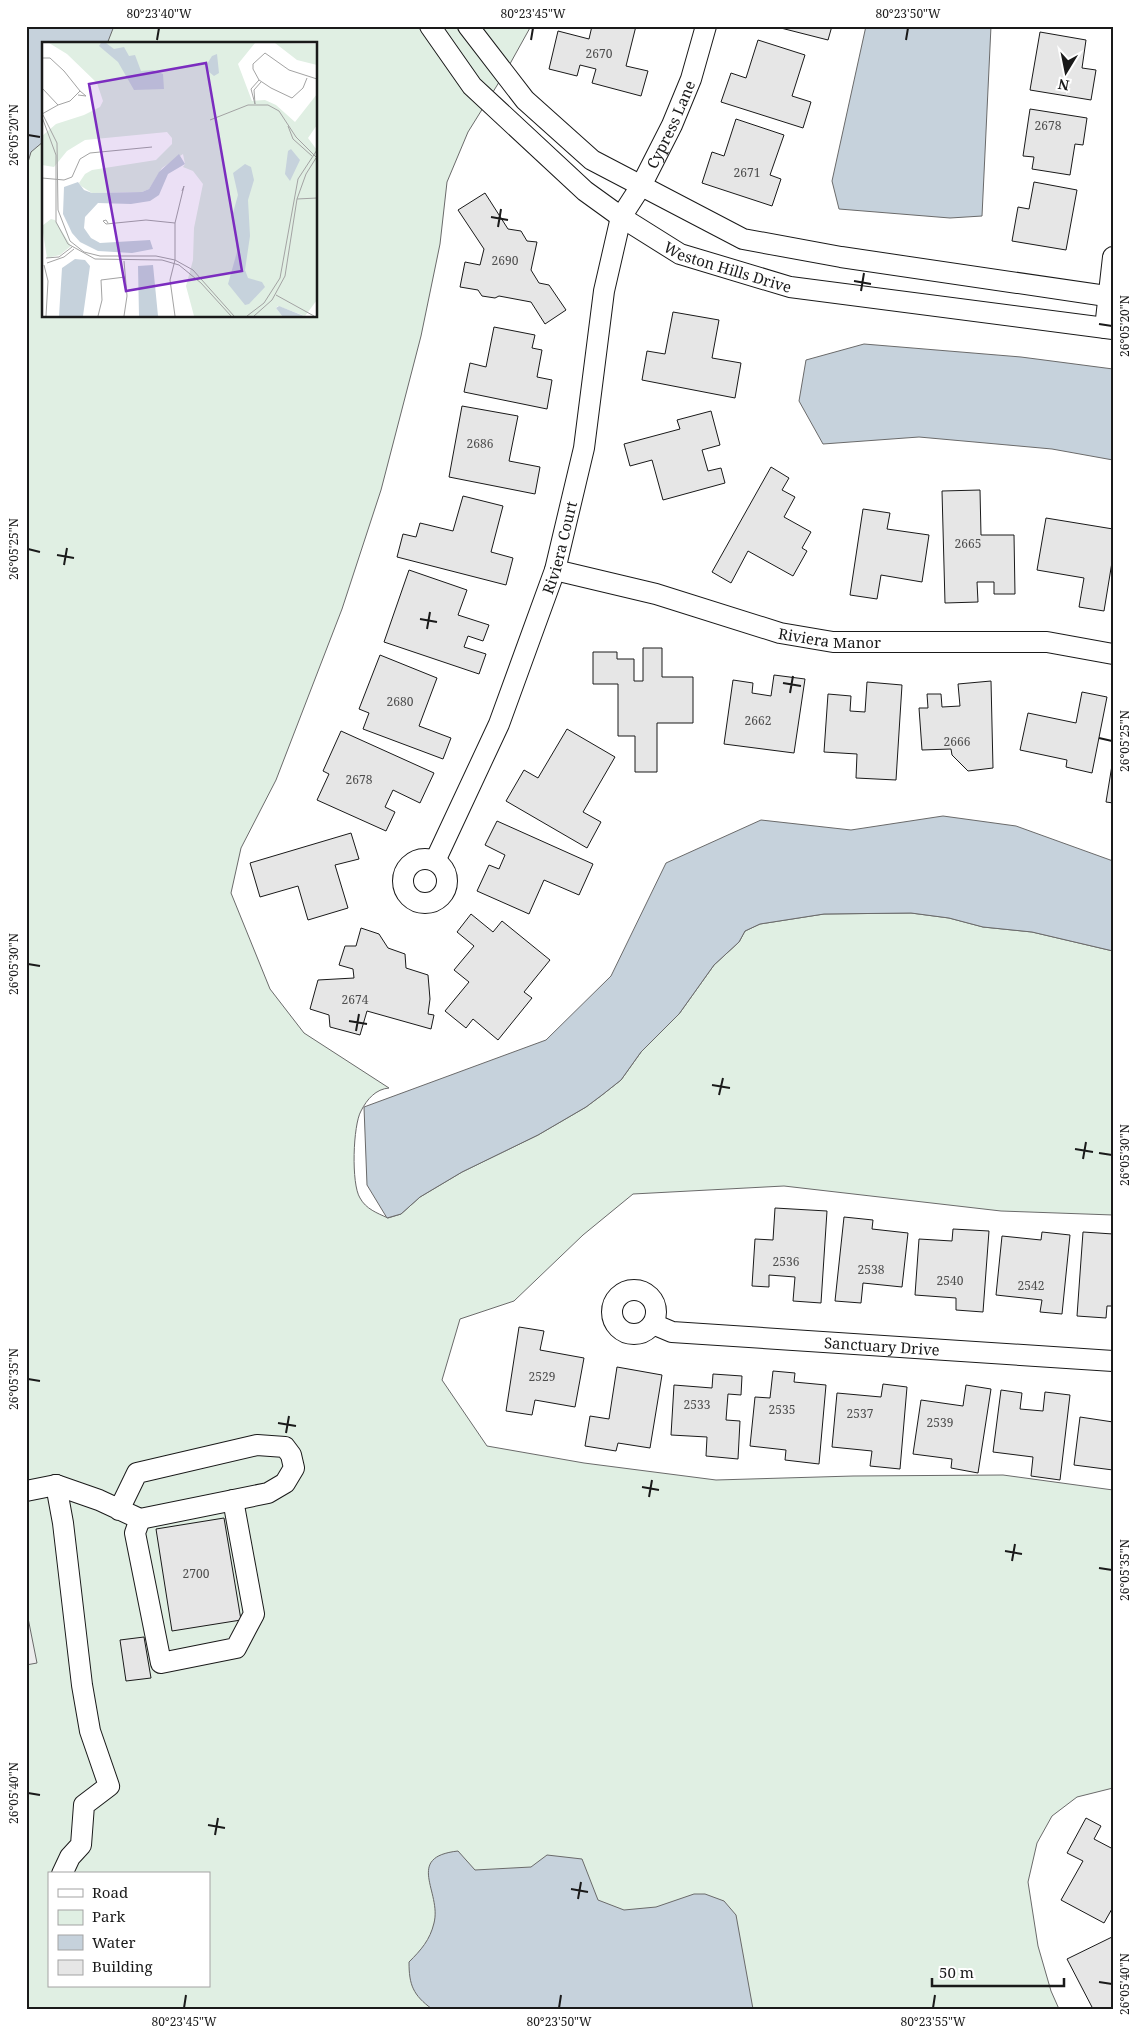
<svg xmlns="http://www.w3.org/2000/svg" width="1139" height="2035" font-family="'Noto Serif',serif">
	<rect width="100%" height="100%" fill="#fff"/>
	<path fill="#e0efe3" stroke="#6a6a6a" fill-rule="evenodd" d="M 26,26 L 531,26 L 506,71 L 468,132 L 447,182 L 440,244 L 421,336 L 381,490 L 342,609 L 276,780 L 241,848 L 231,893 L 270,989 L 304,1033 L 389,1088 C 376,1089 367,1099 361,1111 C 353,1125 351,1184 360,1198 C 366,1209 377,1213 388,1218 L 401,1214 L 420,1197 L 462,1172 L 538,1135 L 586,1107 L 602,1095 L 621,1080 L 641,1052 L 679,1014 L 714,965 L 739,942 L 745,931 L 760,924 L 824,914 L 911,913 L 949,918 L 983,927 L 1032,932 L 1113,951 L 1113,1215 L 1001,1211 L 784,1186 L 633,1194 L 583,1235 L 514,1301 L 460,1319 L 442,1380 L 487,1446 L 584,1463 L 716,1480 L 853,1476 L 1003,1475 L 1113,1490 L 1113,1788 L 1077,1797 L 1052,1816 L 1037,1843 L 1028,1882 L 1038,1946 L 1051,1991 L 1059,2009 L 26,2009 ZM 44,44 L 316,44 L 316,316 L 44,316 ZM 49,1874 L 209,1874 L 209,1986 L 49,1986 Z"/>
	<polygon fill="#ededed" stroke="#6a6a6a" points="26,1608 37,1663 26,1665"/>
	<g fill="#c6d2dc" stroke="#6a6a6a">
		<polygon points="26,26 114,26 107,44 44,44 44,141 31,152 26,169"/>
		<polygon points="866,26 991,26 982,216 950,218 839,209 832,181"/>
		<polygon points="864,344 1021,357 1113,369 1113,460 1052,449 919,437 823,444 799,401 806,360"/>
		<polygon points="943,816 1016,826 1113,861 1113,951 1032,932 983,927 949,918 911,913 824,914 760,924 745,931 739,942 714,965 679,1014 641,1052 621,1080 602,1095 586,1107 538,1135 462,1172 420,1197 401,1214 387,1218 367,1185 364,1107 546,1040 611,976 666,863 761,820 851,830"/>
		<path d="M 458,1851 L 475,1870 L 531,1867 L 547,1855 L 582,1859 L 598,1900 L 624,1910 L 656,1907 L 694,1894 L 705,1894 L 724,1901 L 736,1915 L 753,2009 L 432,2009 C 413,1995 409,1985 409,1962 C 421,1950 430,1940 434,1923 C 442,1892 404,1857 458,1851 Z"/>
	</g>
	<g fill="#e6e6e6" stroke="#1a1a1a">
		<polygon points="592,26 636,26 626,66 648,71 641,96 592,83 596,69 580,65 577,76 549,69 558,31 589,39"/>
		<polygon points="773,26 832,26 828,40"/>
		<polygon points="1040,32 1086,40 1082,68 1096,70 1091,100 1030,90"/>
		<polygon points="758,40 805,55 792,96 811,102 803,128 721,102 731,73 746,78"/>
		<polygon points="1030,109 1087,118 1083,145 1075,144 1070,175 1032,169 1034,157 1023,156"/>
		<polygon points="736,119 784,135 770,175 781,179 772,206 702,183 712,152 724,156"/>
		<polygon points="1034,182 1077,190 1066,250 1012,241 1018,207 1029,209"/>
		<polygon points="485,193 508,229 521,231 527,241 537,242 531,270 539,283 549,285 566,310 545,324 531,302 499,296 495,298 482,296 478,290 460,287 465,262 480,265 484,249 458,210"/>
		<polygon points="673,312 719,320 712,358 741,363 735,398 642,380 647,351 665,354"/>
		<polygon points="494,327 535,335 532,348 542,350 537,377 552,380 547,409 464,392 470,363 486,367"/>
		<polygon points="462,406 518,416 509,461 540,467 535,494 449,477"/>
		<polygon points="711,411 720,445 702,450 708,471 721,468 725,483 663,500 652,460 630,466 624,444 680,429 677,420"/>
		<polygon points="771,467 789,478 782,490 795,497 784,517 811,532 802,548 807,551 793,576 748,551 731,583 712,572"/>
		<polygon points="980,490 981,535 1014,535 1015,594 994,594 994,582 977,582 978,602 945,603 942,491"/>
		<polygon points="463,496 503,506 491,552 513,558 506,585 397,557 403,534 416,537 420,523 453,531"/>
		<polygon points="863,509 890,513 887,529 929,535 922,582 881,575 877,599 850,595"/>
		<polygon points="1046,518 1113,529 1113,556 1104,611 1079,607 1084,578 1037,570"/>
		<polygon points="409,570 467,590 458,615 489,625 483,641 468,636 464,647 486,654 479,674 384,642"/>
		<polygon points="643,648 662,648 662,677 693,677 693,723 657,723 657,772 635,772 635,736 618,736 618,684 593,684 593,652 617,652 617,659 634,659 634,681 643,681"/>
		<polygon points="380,655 437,678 419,726 451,738 443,759 363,729 369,713 359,709"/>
		<polygon points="774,675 805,679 794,753 724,744 733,680 753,683 752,693 771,696"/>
		<polygon points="991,681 993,768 968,771 952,755 951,749 922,750 919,708 928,708 927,694 941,694 942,707 960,706 958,684"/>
		<polygon points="867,682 902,685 896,780 856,778 857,754 824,752 828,694 851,696 850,711 865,712"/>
		<polygon points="1082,692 1107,697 1092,773 1066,767 1067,760 1020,750 1028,713 1076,723"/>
		<polygon points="567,729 615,757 583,812 601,822 587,848 506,801 524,770 538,778"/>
		<polygon points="341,731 434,773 420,803 393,790 385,807 395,812 386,831 317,800 329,774 323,771"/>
		<polygon points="1113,759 1113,803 1106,802"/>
		<polygon points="497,821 593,864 579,895 544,880 529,914 477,891 489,865 499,869 505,855 485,845"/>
		<polygon points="351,833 359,859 335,865 348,908 308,920 298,886 260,897 250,863"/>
		<polygon points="471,914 493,932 502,921 550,960 524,992 532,998 498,1040 473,1019 466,1028 445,1011 469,982 454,970 474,946 457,932"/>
		<polygon points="361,928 379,934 388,948 405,954 406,968 428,975 430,999 428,1014 434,1015 431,1029 367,1011 360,1035 330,1027 329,1015 310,1009 318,980 354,978 353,969 339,965 345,946 356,946"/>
		<polygon points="775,1208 827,1211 821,1303 793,1301 795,1277 769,1275 769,1287 752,1286 755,1239 773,1240"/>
		<polygon points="844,1217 873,1220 872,1229 908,1233 902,1287 863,1283 861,1303 835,1301"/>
		<polygon points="953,1229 989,1231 983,1312 956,1310 956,1298 915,1295 919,1239 952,1241"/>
		<polygon points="1042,1232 1070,1235 1062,1314 1040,1312 1042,1300 996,1295 1002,1236 1041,1240"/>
		<polygon points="1083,1232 1113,1234 1113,1306 1107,1306 1106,1318 1077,1316"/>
		<polygon points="519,1327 544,1331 540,1350 584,1358 575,1407 535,1400 532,1415 506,1411"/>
		<polygon points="617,1367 662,1375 650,1448 618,1443 616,1451 585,1446 590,1416 609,1419"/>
		<polygon points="773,1371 795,1373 794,1382 826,1385 819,1464 785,1460 786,1450 750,1446 755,1397 770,1398"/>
		<polygon points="713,1374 742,1376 741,1395 728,1394 726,1420 740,1421 738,1459 706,1456 707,1437 671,1435 674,1385 712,1388"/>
		<polygon points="883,1384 907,1387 900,1469 870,1466 872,1451 832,1447 837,1393 881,1397"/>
		<polygon points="966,1385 991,1389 978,1473 951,1468 952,1459 913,1454 921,1400 963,1406"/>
		<polygon points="1001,1390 1022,1393 1020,1409 1043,1411 1045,1392 1070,1395 1060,1480 1031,1476 1033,1457 993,1452"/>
		<polygon points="1080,1417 1113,1422 1113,1470 1074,1465"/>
		<polygon points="224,1518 241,1620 172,1631 156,1529"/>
		<polygon points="144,1637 151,1678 126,1681 120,1640"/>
		<polygon points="1086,1818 1101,1826 1094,1839 1113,1849 1113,1907 1104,1923 1061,1900 1083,1861 1067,1853"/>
		<polygon points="1112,1937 1113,2009 1093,2009 1067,1959"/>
	</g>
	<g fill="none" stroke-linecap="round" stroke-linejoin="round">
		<defs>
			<g id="minor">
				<path id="s1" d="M 430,26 L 472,86 L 585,191 L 621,217 L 680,254 L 790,287 L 1113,329"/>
				<polyline points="468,26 525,100 592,160 743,239 841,257 1113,297"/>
				<polyline points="1105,328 1113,257"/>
				<path id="s2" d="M 555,570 L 656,594 L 780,633 L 833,642 L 1047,642 L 1113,654"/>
				<circle cx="425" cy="881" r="22"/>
				<path id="s3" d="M 435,861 L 499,724 L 555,570 L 584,448 L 604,291 L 621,217 L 641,186 L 672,125 L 691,79 L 706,26"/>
				<circle cx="634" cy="1312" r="22"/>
				<path id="s4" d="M 653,1324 L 672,1332 L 1113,1361"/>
				<polyline points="56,1485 99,1500 140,1519 268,1493 285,1483 294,1468 291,1455 285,1447 257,1445 137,1473 119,1510"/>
				<polyline points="56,1485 63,1523 82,1685 90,1731 109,1786 84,1805 81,1845 70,1857 62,1874"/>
				<polyline points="26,1491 56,1485"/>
				<polyline points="140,1519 135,1533 161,1663 236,1648 254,1614 233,1500"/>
			</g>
		</defs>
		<use href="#minor" stroke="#1a1a1a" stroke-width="22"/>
		<use href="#minor" stroke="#fff" stroke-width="20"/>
	</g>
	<path fill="none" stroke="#1a1a1a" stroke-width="2" d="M 157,40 L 159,28M 531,40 L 533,28M 906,40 L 908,28M 28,135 L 40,137M 491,217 L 508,220M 498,227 L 501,209M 854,281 L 871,284M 861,291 L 864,273M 1099,324 L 1112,326M 28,549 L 40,552M 57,555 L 74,558M 64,565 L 67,548M 420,619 L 437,622M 427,629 L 430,612M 783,683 L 801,686M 790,693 L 793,676M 1099,738 L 1112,741M 28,964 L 40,966M 349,1021 L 367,1024M 356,1031 L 359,1014M 712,1085 L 730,1088M 719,1095 L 723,1078M 1075,1149 L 1093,1152M 1099,1153 L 1112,1155M 1083,1159 L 1086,1142M 28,1379 L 40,1381M 278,1423 L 296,1426M 286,1433 L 289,1416M 642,1487 L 659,1490M 649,1497 L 652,1480M 1005,1551 L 1022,1554M 1012,1561 L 1015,1544M 1099,1568 L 1112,1570M 28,1793 L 40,1795M 208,1825 L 225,1828M 215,1835 L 218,1818M 571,1889 L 588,1892M 578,1899 L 581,1882M 1099,1982 L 1112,1984M 184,2008 L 186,1995M 559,2008 L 561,1995M 933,2008 L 935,1995"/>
	<g text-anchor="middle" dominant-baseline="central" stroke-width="4" stroke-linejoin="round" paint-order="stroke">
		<g font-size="12" fill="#4d4d4d">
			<text x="599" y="53">2670</text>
			<text x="1048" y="125">2678</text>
			<text x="747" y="172">2671</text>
			<text x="505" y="260">2690</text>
			<text x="480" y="443">2686</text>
			<text x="968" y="543">2665</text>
			<text x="400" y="701">2680</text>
			<text x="758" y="720">2662</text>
			<text x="957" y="741">2666</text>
			<text x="359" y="779">2678</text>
			<text x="355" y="999">2674</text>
			<text x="786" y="1261">2536</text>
			<text x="871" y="1269">2538</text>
			<text x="950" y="1280">2540</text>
			<text x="1031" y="1285">2542</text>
			<text x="542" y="1376">2529</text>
			<text x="697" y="1404">2533</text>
			<text x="782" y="1409">2535</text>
			<text x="860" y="1413">2537</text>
			<text x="940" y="1422">2539</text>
			<text x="196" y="1573">2700</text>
		</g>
		<g font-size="15" fill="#1a1a1a" stroke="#fff">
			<text stroke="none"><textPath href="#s3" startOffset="780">Cypress Lane</textPath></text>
			<text stroke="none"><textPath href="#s1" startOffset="391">Weston Hills Drive</textPath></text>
			<text stroke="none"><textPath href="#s3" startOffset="338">Riviera Court</textPath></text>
			<text stroke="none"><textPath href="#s2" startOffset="284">Riviera Manor</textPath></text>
			<text stroke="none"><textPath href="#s4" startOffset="231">Sanctuary Drive</textPath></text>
		</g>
	</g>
	<g transform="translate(42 42)">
		<rect width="275" height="275" fill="#fff"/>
		<path d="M 7,1 L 213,1 L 196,22 L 210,59 L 223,58 L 234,63 L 253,80 L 275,52 L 275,83 L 266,96 L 275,108 L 275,258 L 263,274 L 236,264 L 234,266 L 240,274 L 152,274 L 144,244 L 151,218 L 152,186 L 161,142 L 151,129 L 141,125 L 143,122 L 141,112 L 120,126 L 107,147 L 100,150 L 50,151 L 39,144 L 37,141 L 43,132 L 50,128 L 114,118 L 130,102 L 130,96 L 125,90 L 43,98 L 25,109 L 12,125 L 0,123 L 0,94 L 14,82 L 42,73 L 58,65 L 61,59 L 55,41 L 25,12 ZM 233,1 L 275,2 L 275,23 L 255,18 ZM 9,177 L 13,178 L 29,204 L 18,213 L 5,216 L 0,184 Z" fill="#e0efe3"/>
		<path d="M 59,1 L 64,1 L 72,7 L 82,5 L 87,14 L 93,13 L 99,29 L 111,28 L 121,32 L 122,47 L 92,48 L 76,20 L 57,4 ZM 175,12 L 177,31 L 172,34 L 167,30 L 165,22 L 170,14 ZM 249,107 L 258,118 L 248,139 L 243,132 L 246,109 ZM 137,112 L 143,122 L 126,132 L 117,153 L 108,159 L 89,162 L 56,161 L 43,175 L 42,186 L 49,196 L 58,201 L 108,198 L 111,207 L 90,211 L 56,209 L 38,200 L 30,191 L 21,172 L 22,145 L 36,140 L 42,148 L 50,151 L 100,150 L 107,147 L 117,130 ZM 203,122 L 209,125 L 212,138 L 206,158 L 208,194 L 203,228 L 206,236 L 220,240 L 223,245 L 207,262 L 203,263 L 186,242 L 195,210 L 191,171 L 196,153 L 191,131 ZM 33,217 L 43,218 L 48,224 L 41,274 L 17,274 L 20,226 ZM 111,223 L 116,274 L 97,274 L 96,224 ZM 237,264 L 262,274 L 240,274 L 234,266 Z" fill="#c6d2dc"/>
		<path fill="none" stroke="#a3a3a3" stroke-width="1" d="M 223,11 L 211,22 L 211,27 L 217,38 L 229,46 L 250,56 L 261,46 L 265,36M 223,11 L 247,28 L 275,37M 0,16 L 8,16 L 22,29 L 38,49 L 28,59 L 16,63 L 0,46M 36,53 L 44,54 L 38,49M 213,62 L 209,47 L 217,38M 213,62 L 212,48 L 219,40M 0,71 L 15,101 L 16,168 L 28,199 L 42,210 L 58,214 L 114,214 L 133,218 L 151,228 L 192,274M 0,72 L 16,63M 0,75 L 14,113 L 14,180 L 26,202 L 53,217 L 120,218 L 137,223 L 159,241 L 189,274M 168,78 L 206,63 L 226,63 L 237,69 L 254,95 L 274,115M 246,84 L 251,97 L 270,114M 264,132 L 274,116M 0,136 L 22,138 L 30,135 L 38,117 L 48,111 L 110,105M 255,157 L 275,156M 66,181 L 64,178 L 61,179 L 64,182 L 104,178 L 133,181M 4,216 L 17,215 L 30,205M 5,221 L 22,215 L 32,207M 2,223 L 6,239 L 4,274M 234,253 L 272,274M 56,274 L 60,258 L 59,238 L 83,235M 82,274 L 85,254 L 82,219M 133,274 L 128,238 L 133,218 L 133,181 L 142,144 L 140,149M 205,274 L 222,261 L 238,236 L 256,137 L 275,108M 212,274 L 230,258 L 243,234 L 255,157 L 264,132"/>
		<path fill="#7b2cbf" fill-opacity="0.15" stroke="#7b2cbf" stroke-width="2.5" d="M 164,21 L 200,229 L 84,249 L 47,42 Z"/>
		<rect width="275" height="275" fill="none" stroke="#1a1a1a" stroke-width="2.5"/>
	</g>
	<rect width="1139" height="2035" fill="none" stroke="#ffffff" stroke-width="55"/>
	<rect x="48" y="1872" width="162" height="115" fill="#ffffff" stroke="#a3a3a3"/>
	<rect x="58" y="1889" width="25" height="8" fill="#ffffff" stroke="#a3a3a3"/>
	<text x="92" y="1898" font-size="15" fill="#1a1a1a">Road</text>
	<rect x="58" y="1910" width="25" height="15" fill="#e0efe3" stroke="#a3a3a3"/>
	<text x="92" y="1922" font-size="15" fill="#1a1a1a">Park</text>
	<rect x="58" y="1935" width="25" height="15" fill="#c6d2dc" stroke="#a3a3a3"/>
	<text x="92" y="1948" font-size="15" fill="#1a1a1a">Water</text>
	<rect x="58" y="1960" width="25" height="15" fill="#e6e6e6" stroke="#a3a3a3"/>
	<text x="92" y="1972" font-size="15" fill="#1a1a1a">Building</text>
	<g transform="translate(1066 72) rotate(190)" stroke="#ffffff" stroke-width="4" paint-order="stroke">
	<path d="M0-4L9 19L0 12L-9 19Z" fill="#1a1a1a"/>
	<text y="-8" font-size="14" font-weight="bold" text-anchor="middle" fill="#1a1a1a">N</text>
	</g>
	<path d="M932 1978v8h132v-8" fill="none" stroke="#1a1a1a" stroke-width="2.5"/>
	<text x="939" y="1978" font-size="15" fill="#1a1a1a" stroke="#ffffff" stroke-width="4" paint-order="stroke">50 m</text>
	<rect x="28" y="28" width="1084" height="1980" fill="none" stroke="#1a1a1a" stroke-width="2"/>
	<g font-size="12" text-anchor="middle" fill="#1a1a1a">
		<text x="159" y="18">80°23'40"W</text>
		<text x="533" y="18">80°23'45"W</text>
		<text x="908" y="18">80°23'50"W</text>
		<text transform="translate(14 135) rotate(-90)" y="4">26°05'20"N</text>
		<text transform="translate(1125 326) rotate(-90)" y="4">26°05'20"N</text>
		<text transform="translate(14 549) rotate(-90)" y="4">26°05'25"N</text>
		<text transform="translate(1125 741) rotate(-90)" y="4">26°05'25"N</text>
		<text transform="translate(14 964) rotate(-90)" y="4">26°05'30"N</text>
		<text transform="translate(1125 1155) rotate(-90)" y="4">26°05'30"N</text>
		<text transform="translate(14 1379) rotate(-90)" y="4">26°05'35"N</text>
		<text transform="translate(1125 1570) rotate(-90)" y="4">26°05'35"N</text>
		<text transform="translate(14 1793) rotate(-90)" y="4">26°05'40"N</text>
		<text transform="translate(1125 1984) rotate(-90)" y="4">26°05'40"N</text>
		<text x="184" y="2026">80°23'45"W</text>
		<text x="559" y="2026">80°23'50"W</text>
		<text x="933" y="2026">80°23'55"W</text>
	</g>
</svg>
